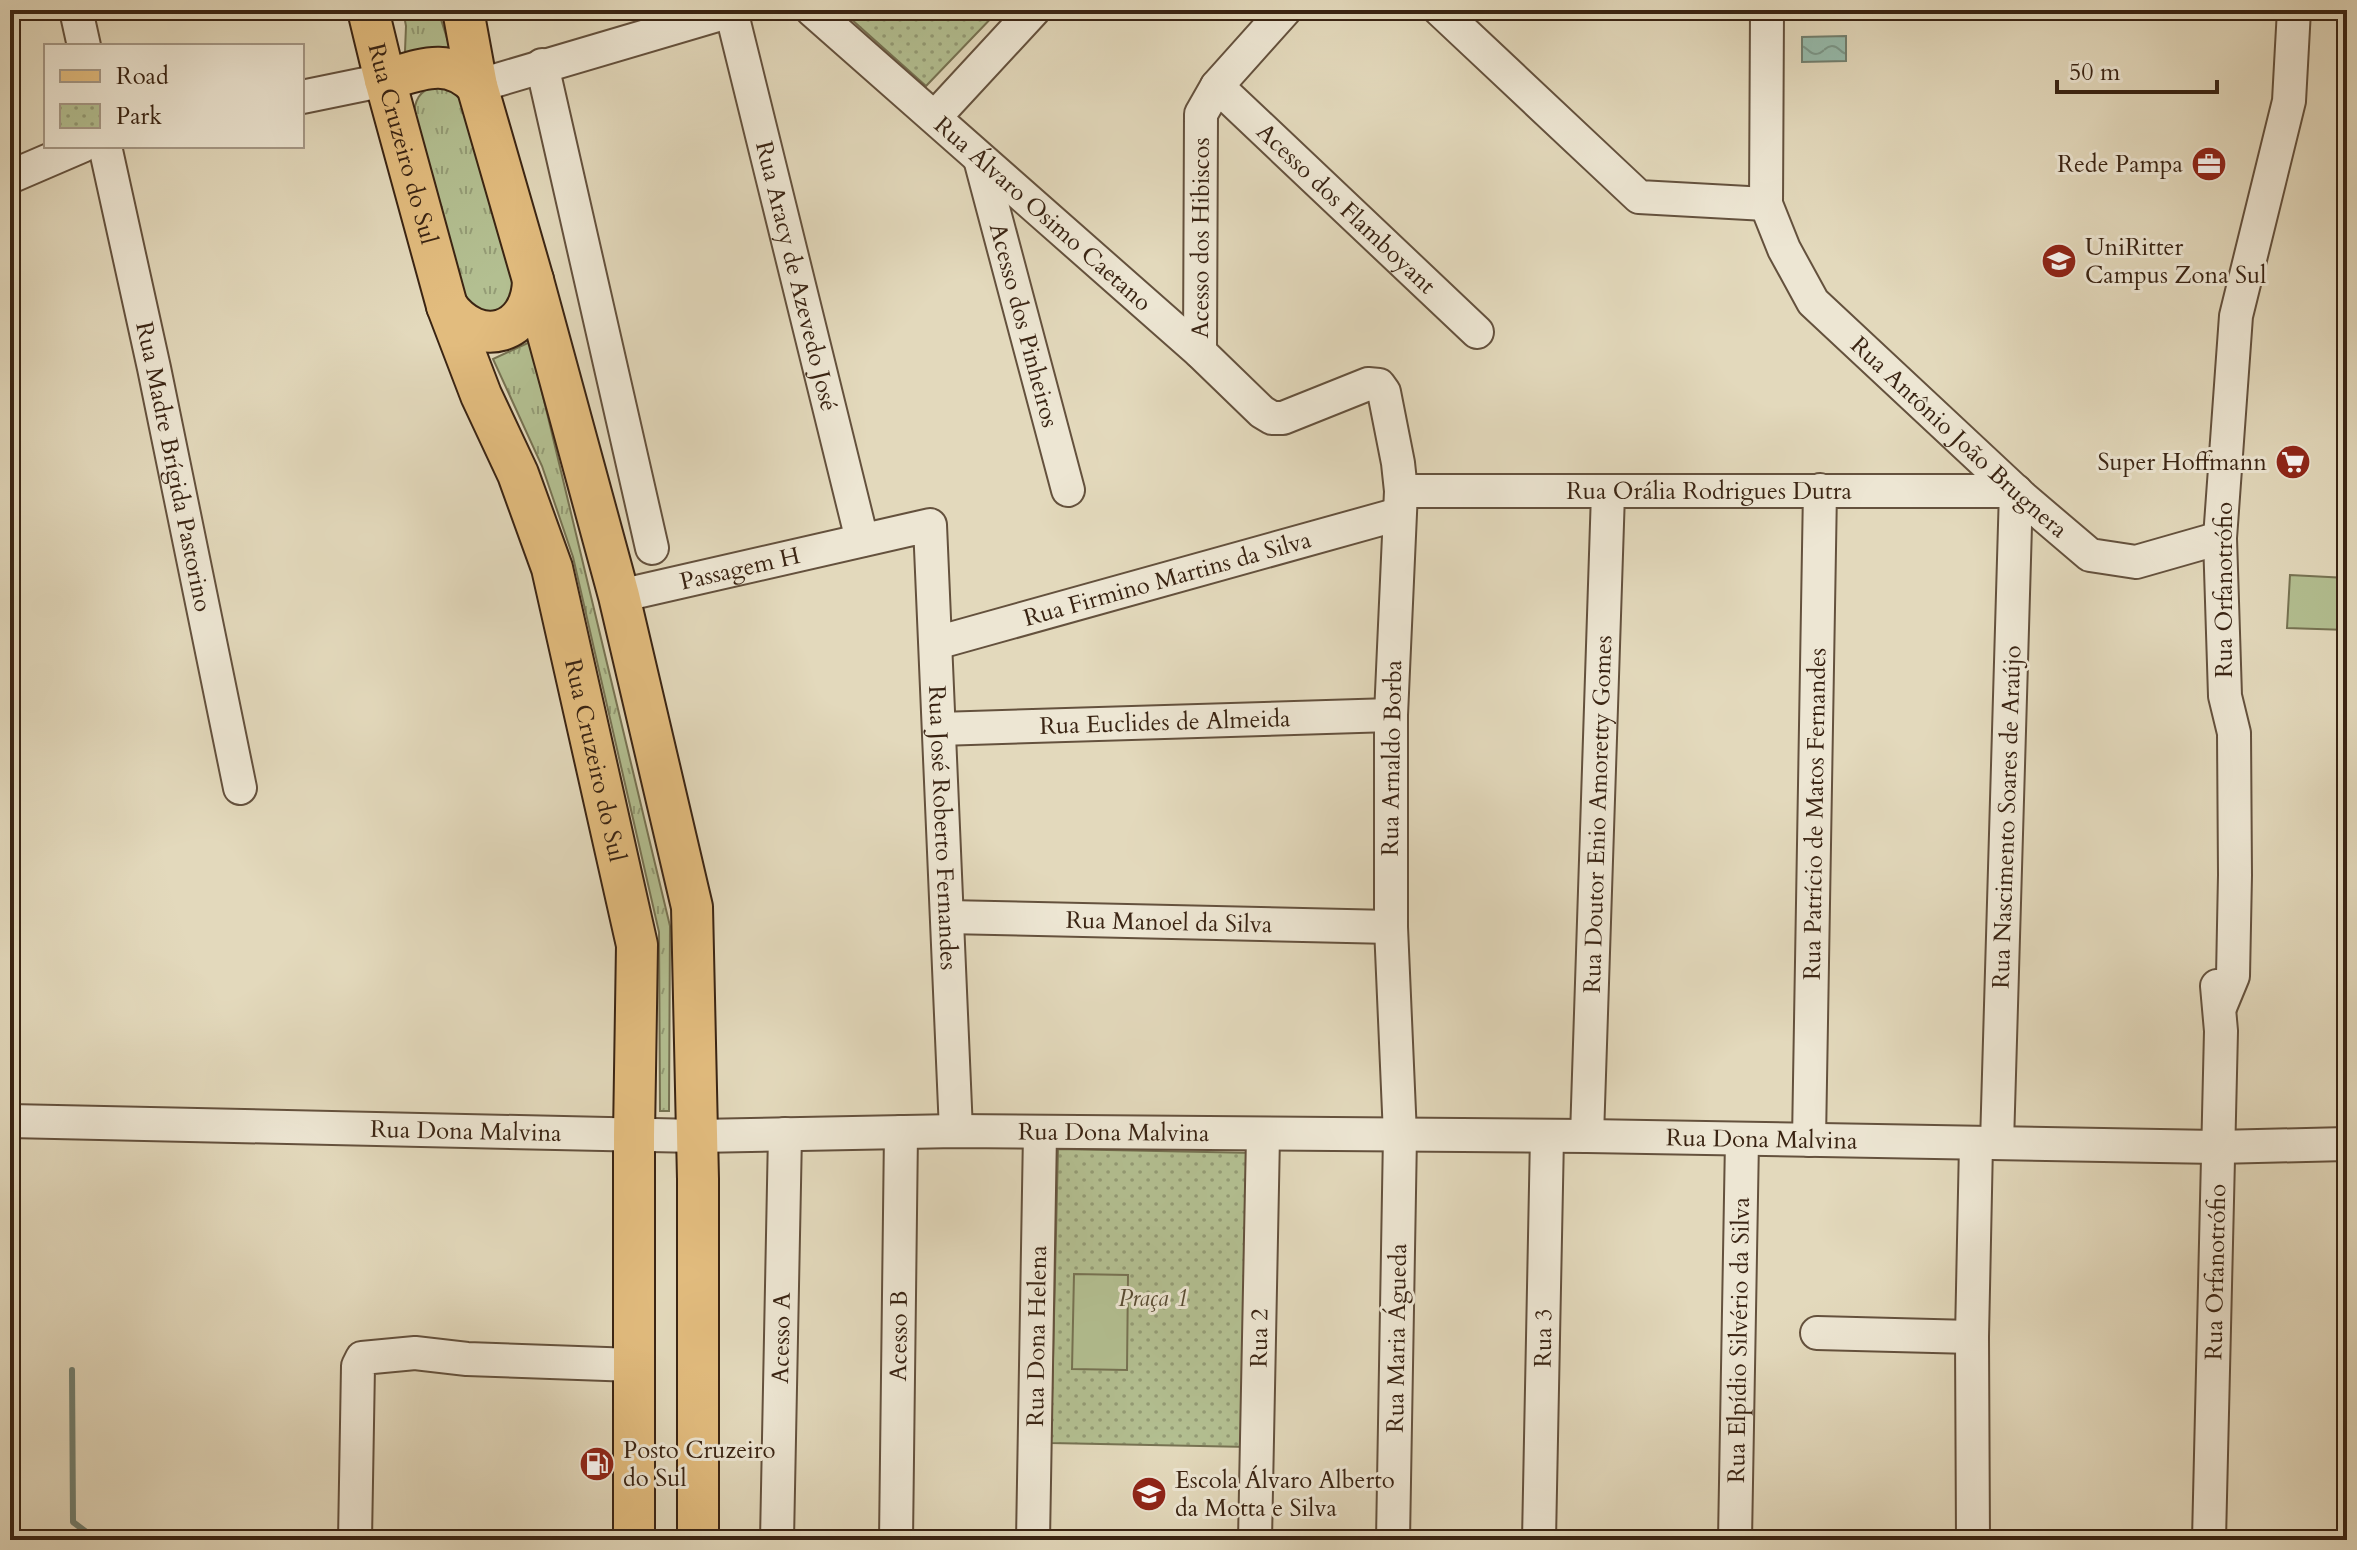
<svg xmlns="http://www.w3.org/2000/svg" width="2357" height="1550" font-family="Cardo,serif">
	<defs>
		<pattern id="grass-tufts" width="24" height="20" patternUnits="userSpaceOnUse" patternTransform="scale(2)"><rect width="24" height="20" fill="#b3bf91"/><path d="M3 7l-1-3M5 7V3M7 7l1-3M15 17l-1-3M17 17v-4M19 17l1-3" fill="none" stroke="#939b75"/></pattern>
		<pattern id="park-dots" width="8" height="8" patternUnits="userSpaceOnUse" patternTransform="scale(2)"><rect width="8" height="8" fill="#b3bf91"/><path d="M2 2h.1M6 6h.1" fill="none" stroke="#939b75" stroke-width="1.8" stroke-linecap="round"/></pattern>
		<pattern id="water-waves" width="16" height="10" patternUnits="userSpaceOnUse" patternTransform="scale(2)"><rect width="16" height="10" fill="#96bbac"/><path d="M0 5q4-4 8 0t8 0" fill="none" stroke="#7b988b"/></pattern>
	</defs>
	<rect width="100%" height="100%" fill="#e3d9bc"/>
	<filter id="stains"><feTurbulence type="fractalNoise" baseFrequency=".0025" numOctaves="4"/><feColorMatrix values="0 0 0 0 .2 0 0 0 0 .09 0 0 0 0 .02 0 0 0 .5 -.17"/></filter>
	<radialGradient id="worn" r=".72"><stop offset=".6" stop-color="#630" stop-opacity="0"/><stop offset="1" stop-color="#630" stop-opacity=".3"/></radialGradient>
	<g fill="url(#grass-tufts)" stroke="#767252" stroke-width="2">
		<polygon points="403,10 438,10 451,51 413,58 405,51 406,26"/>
		<path d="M 436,85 L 456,91 L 463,101 L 516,281 L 504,315 L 467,307 L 414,118 C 414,100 419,91 436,85 Z"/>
		<polygon points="530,342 670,926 669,1111 660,1111 659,932 573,557 542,466 493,359"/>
	</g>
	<g fill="url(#park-dots)" stroke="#767252" stroke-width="2">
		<polygon points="841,10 999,10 926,86"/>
		<polygon points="1058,1149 1256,1153 1249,1447 1051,1443"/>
	</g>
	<g fill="#b3bf91" stroke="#767252" stroke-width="2">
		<polygon points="2290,575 2347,578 2347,630 2287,628"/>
		<polygon points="1074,1274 1128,1275 1127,1370 1072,1369"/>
	</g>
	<polygon fill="url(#water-waves)" stroke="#717f6f" stroke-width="2" points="1846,36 1846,61 1802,62 1802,37"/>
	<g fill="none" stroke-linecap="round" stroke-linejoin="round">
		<polyline stroke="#717f6f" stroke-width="6" points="72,1370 73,1522 97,1540"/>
		<defs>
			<g id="minor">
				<polyline points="76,10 84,46"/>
				<path id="s1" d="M 731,10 L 862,540"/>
				<path id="s2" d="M 812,10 L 1200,352 L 1262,412 L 1272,418 L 1283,418 L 1368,384 L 1379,385 L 1384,392 L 1398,463 L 1401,491 L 1391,715 L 1391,927 L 1400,1135 L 1393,1540"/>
				<polyline points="1440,10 1639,197 1766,204"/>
				<path id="s3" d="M 1767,10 L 1766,204 L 1784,249 L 1813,302 L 2023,498 L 2090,555 L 2136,562 L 2220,538"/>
				<polyline points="542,65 652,548"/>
				<polyline points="477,86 731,11"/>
				<path id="s4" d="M 1217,86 L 1477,332"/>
				<polyline points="302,97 385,80"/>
				<polyline points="935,117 1034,10"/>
				<path id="s5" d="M 105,146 L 154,368 L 240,788"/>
				<path id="s6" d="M 980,159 L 1068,490"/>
				<polyline points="10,177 82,146"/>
				<path id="s7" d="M 1200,352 L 1201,114 L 1217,86 L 1285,10"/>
				<path id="s8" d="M 1401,491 L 2016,491 L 1997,1143"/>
				<path id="s9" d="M 619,596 L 930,525 L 956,1131"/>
				<path id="s10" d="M 936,643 L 1399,514"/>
				<path id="s11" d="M 939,729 L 1391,715"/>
				<path id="s12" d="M 947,917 L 1391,927"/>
				<polyline points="2221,1005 2233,976 2235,875 2234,733 2225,696 2220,538 2236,316 2289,101 2294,10"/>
				<path id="s13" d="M 10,1121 L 697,1136 L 956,1131 L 1587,1136 L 2217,1147 L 2347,1144"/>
				<path id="s14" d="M 1587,1136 L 1608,493"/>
				<path id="s15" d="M 1809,1140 L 1820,490"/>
				<polyline points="1817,1333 1972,1337"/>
				<polyline points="355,1540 358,1366 362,1358 415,1353 467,1359 634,1365"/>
				<path id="s16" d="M 777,1540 L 785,1134"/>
				<path id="s17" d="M 896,1540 L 901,1132"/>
				<path id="s18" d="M 1033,1540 L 1040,1133"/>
				<path id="s19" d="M 1255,1540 L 1263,1136"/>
				<path id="s20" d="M 1539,1540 L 1547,1136"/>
				<path id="s21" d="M 1735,1540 L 1742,1140"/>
				<polyline points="1973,1540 1972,1337 1976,1144"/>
				<path id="s22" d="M 2209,1540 L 2221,1031 L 2217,986"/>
			</g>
			<g id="major">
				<path id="s23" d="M 368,10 L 385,80 L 447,306 L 481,395 L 518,474 L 552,568 L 637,945 L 634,1135 L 634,1540"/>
				<polyline points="463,10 477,86 533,280 619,596 692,907 698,1179 698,1540"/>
				<path d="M 385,80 C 420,70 448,56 477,86"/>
				<path d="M 447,306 C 478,350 532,335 533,280"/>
			</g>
		</defs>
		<use href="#minor" stroke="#64513d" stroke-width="36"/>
		<use href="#major" stroke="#3a2413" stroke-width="44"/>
		<use href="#minor" stroke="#ede6d3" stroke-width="32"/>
		<use href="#major" stroke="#e2bc7e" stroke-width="40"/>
	</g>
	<defs>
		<symbol id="office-disc" viewBox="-11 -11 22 22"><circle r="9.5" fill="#8f2418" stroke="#ede6d3"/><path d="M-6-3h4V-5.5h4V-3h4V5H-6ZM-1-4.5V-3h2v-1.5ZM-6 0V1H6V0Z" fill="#fff"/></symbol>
		<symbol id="university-disc" viewBox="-11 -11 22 22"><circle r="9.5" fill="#8f2418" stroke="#ede6d3"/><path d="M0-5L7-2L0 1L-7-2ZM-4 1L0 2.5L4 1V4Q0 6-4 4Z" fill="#fff"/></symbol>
		<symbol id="supermarket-disc" viewBox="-11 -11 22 22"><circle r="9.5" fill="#8f2418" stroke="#ede6d3"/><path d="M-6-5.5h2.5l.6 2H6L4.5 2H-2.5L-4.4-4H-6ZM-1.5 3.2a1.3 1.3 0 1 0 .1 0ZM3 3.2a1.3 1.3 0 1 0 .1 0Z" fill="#fff"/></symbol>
		<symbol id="fuel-disc" viewBox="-11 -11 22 22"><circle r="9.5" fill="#8f2418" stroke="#ede6d3"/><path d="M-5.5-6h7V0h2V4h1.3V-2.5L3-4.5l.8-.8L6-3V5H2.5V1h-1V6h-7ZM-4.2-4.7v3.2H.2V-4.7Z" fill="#fff"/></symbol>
		<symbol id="school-disc" viewBox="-11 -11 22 22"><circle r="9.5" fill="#8f2418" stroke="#ede6d3"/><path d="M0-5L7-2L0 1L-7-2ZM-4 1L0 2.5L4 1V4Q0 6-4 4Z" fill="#fff"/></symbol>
	</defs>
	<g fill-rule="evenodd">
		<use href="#office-disc" x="2189" y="144" width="40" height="40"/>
		<use href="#university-disc" x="2039" y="241" width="40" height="40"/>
		<use href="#supermarket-disc" x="2273" y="442" width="40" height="40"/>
		<use href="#fuel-disc" x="577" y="1444" width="40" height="40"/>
		<use href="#school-disc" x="1129" y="1474" width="40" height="40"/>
	</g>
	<g text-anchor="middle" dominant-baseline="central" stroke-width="6" stroke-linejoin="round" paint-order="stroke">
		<g font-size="24" fill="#3a2413" stroke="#ede6d3">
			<text stroke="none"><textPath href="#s23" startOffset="138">Rua Cruzeiro do Sul</textPath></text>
			<text stroke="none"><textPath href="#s4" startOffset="178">Acesso dos Flamboyant</textPath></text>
			<text stroke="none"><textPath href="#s2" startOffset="308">Rua Álvaro Osimo Caetano</textPath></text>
			<text stroke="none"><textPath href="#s7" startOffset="114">Acesso dos Hibiscos</textPath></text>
			<text stroke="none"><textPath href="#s1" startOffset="274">Rua Aracy de Azevedo José</textPath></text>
			<text stroke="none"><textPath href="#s6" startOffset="172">Acesso dos Pinheiros</textPath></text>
			<text stroke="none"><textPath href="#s3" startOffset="502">Rua Antônio João Brugnera</textPath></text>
			<text stroke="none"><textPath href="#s5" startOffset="328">Rua Madre Brígida Pastorino</textPath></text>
			<text stroke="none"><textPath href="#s8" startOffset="308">Rua Orália Rodrigues Dutra</textPath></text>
			<text stroke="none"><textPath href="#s9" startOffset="124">Passagem H</textPath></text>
			<text stroke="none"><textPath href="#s10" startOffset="240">Rua Firmino Martins da Silva</textPath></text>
			<text transform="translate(2224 590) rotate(-90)">Rua Orfanotrófio</text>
			<text stroke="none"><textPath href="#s11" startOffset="226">Rua Euclides de Almeida</textPath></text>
			<text transform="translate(1392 758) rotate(-89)">Rua Arnaldo Borba</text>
			<text stroke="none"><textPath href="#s23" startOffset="786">Rua Cruzeiro do Sul</textPath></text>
			<text stroke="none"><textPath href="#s14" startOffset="322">Rua Doutor Enio Amoretty Gomes</textPath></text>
			<text stroke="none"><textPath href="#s15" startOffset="326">Rua Patrício de Matos Fernandes</textPath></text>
			<text transform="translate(2007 817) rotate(-88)">Rua Nascimento Soares de Araújo</text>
			<text stroke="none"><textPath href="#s9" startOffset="622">Rua José Roberto Fernandes</textPath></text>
			<text stroke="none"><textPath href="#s12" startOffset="222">Rua Manoel da Silva</textPath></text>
			<text stroke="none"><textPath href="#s13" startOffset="456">Rua Dona Malvina</textPath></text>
			<text stroke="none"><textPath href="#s13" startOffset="1104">Rua Dona Malvina</textPath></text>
			<text stroke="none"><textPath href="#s13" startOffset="1752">Rua Dona Malvina</textPath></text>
			<text stroke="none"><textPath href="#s22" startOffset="268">Rua Orfanotrófio</textPath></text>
			<text stroke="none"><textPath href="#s17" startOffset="204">Acesso B</textPath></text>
			<text stroke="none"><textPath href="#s18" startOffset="204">Rua Dona Helena</textPath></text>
			<text stroke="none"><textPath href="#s16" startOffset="202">Acesso A</textPath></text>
			<text stroke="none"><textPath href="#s19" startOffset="202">Rua 2</textPath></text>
			<text transform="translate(1397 1338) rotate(-89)">Rua Maria Águeda</text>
			<text stroke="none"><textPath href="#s20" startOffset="202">Rua 3</textPath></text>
			<text stroke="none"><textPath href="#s21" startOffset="200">Rua Elpídio Silvério da Silva</textPath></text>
		</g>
		<g font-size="24" fill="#3a2413" stroke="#ede6d3" text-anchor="start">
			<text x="2183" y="164" text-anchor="end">Rede Pampa</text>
			<text x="2085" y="247">UniRitter<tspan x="2085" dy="28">Campus Zona Sul</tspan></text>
			<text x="2267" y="462" text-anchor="end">Super Hoffmann</text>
			<text x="623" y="1450">Posto Cruzeiro<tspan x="623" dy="28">do Sul</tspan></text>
			<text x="1175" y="1480">Escola Álvaro Alberto<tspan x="1175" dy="28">da Motta e Silva</tspan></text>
		</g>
		<g font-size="24" font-style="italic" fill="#584b32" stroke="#ede6d3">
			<text x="1153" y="1298">Praça 1</text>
		</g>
	</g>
	<rect width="2357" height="1550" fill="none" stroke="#e3d9bc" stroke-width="40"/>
	<rect x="12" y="12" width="2333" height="1526" fill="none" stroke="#3a2413" stroke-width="4"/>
	<rect x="20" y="20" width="2317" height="1510" fill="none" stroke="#3a2413" stroke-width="2"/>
	<rect x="44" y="44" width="260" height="104" fill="#ede6d3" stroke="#a59886" stroke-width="2"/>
	<rect x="60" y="70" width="40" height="12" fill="#e2bc7e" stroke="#a59886" stroke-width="2"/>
	<text x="116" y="84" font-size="24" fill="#3a2413">Road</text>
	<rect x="60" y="104" width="40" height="24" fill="url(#park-dots)" stroke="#a59886" stroke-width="2"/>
	<text x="116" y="124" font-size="24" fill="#3a2413">Park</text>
	<path d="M2057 80v12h160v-12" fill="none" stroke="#3a2413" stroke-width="4"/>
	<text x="2069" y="80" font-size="24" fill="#3a2413" stroke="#ede6d3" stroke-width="6" paint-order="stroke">50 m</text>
	<rect width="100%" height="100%" filter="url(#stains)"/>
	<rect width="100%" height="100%" fill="url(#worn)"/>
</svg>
